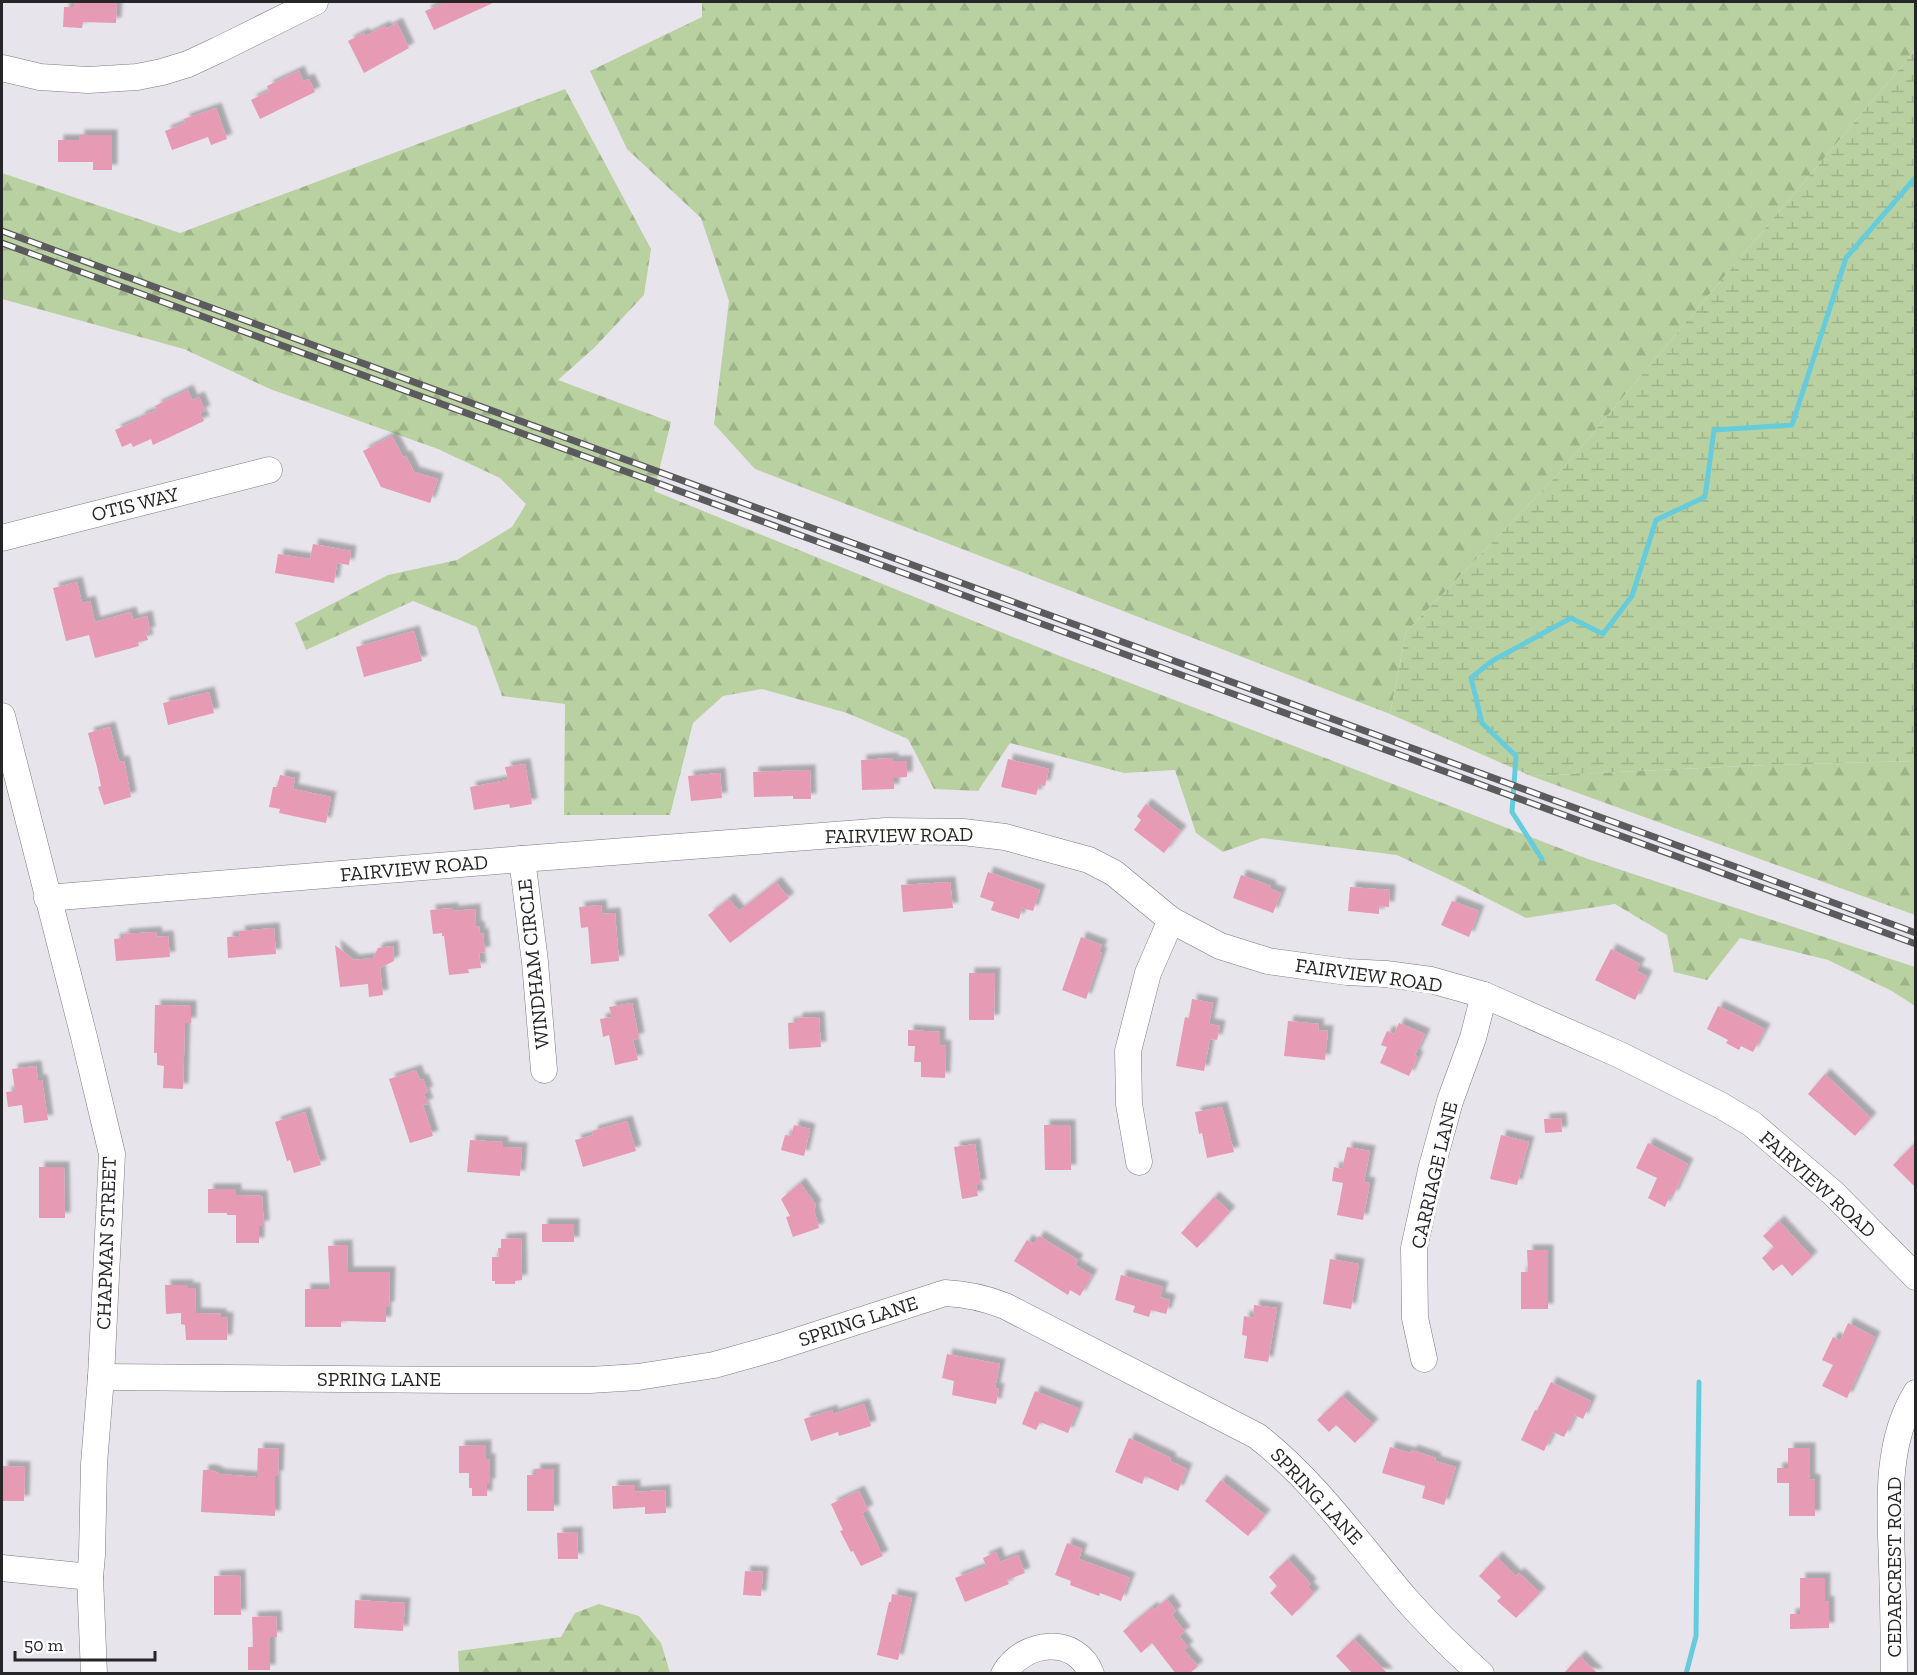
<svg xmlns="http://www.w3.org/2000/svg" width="1917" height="1675" font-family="'Zilla Slab',serif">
	<defs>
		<pattern id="forest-firs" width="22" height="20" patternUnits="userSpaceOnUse" patternTransform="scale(1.5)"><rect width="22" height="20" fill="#b9d1a1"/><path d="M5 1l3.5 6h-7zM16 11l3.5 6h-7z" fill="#9fb38b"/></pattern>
		<pattern id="wetland-marsh" width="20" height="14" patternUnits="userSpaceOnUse" patternTransform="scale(1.5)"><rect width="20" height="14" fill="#b9d1a1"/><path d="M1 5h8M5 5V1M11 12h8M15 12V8" fill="none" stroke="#9fb38b"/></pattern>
		<filter id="shadow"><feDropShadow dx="5.5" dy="-5.5" stdDeviation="1.5" flood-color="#0004"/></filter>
	</defs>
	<rect width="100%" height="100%" fill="#e7e4eb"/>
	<g fill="url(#forest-firs)">
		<polygon points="702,2 1915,2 1915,50 1561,471 1406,632 1390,714 755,469 714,424 729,301 701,218 627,149 590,71 702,17"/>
		<polygon points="565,89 651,249 644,295 594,348 558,380 671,422 654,491 1060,656 1588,859 1915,967 1915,1006 1892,991 1828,960 1740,938 1707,980 1674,972 1667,935 1615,904 1526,918 1461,885 1397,855 1262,838 1223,852 1196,833 1175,770 1124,773 1010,743 978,791 934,789 908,739 847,713 762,689 723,696 693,723 670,815 564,815 565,704 502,696 477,627 413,601 306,650 295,623 388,575 457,560 512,527 526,504 500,478 438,449 270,389 184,349 2,299 2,173 180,233"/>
		<polygon points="1915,761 1915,915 1531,776 1767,765"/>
		<polygon points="599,1604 639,1616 661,1643 670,1673 459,1673 458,1651 561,1637 575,1613"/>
	</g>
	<polygon fill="url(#wetland-marsh)" points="1915,50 1915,761 1767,765 1531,776 1390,714 1406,632 1561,471"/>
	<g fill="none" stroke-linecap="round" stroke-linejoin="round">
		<g stroke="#66ccdc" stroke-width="5">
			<polyline points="1542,859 1512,812 1516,756 1482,723 1471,678 1492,661 1571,618 1603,634 1632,596 1656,520 1705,497 1714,430 1792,425 1846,258 1916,177"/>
			<polyline points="1686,1674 1696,1636 1699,1382"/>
		</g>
	</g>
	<g fill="#e79ab4" filter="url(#shadow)">
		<polygon points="73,2 117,2 116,23 83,22 82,28 63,27 64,7 73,7"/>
		<polygon points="446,2 495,2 434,30 425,11"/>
		<polygon points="397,23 409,48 364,73 348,41 364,33 365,36 385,26 386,29"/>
		<polygon points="299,71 303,81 309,79 315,92 260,119 251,100 269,91 267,86"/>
		<polygon points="216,108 227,139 211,145 208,137 172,150 165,131 185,123 184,119"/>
		<polygon points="79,135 112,135 112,170 93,170 93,162 58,162 58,140 79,140"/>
		<polygon points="188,390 192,400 199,397 205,411 200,413 204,421 153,445 151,439 133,447 131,443 122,447 115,430 140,419 139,417 157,410 155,406"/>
		<polygon points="392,436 403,457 406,456 414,472 438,479 430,503 381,487 363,451"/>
		<polygon points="313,544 351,551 349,565 337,563 334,583 275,573 278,554 310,559"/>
		<polygon points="77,582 82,603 90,601 95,622 131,612 133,620 147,616 150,632 146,633 148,640 138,642 139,646 95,658 89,635 66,641 53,588"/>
		<polygon points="414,631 422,661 364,677 356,647"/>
		<polygon points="209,692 214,713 168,725 163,703"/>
		<polygon points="110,727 119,762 124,761 131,797 104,805 98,787 101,786 97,767 88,733"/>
		<polygon points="893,758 893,761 907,761 907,777 894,778 894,789 862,790 861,760"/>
		<polygon points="1008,759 1049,769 1045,786 1039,785 1036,795 1001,787"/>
		<polygon points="525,764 532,804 510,808 509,804 474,810 470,787 508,780 505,767"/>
		<polygon points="810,770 811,799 793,799 793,796 754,797 753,772"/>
		<polygon points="720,773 722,798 691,801 688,776"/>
		<polygon points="280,775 295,778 293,789 331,797 326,823 279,813 280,809 269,807 273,787 277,787"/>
		<polygon points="1146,804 1181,831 1164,853 1134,830 1141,820 1137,816"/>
		<polygon points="988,872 1040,890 1033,911 1022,908 1019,919 991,910 994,902 980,897"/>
		<polygon points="1241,875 1271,886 1270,889 1281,893 1273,913 1233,898"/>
		<polygon points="776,882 789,898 730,943 708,915 729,899 739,911"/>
		<polygon points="950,882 953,908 903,912 901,885"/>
		<polygon points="1350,887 1390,890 1389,907 1379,906 1379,914 1348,911"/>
		<polygon points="1452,901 1479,911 1469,937 1441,925"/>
		<polygon points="601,905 602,914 615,913 619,961 591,964 588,927 581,928 579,907"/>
		<polygon points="453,908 453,911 475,909 476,927 479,926 480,934 483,933 485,952 479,953 481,968 468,969 469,973 449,975 444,936 442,936 442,933 433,934 430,910"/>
		<polygon points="274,928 276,954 228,958 227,937 240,936 239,931"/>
		<polygon points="156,932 157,937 168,936 170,957 116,961 114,939 123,938 123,934"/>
		<polygon points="1081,937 1102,945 1099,952 1102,953 1086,999 1062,990"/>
		<polygon points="335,945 354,960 373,958 378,948 393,946 394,961 380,968 383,995 369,997 368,984 340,987"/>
		<polygon points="1611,949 1640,964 1636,971 1647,976 1635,1000 1595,980"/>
		<polygon points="969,973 995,973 994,1020 969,1020"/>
		<polygon points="1192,999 1213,1003 1209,1024 1220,1026 1217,1040 1210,1039 1204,1071 1176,1066 1185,1017 1189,1018"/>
		<polygon points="632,1003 639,1038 633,1040 638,1060 615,1065 609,1035 603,1037 600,1019 612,1017 609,1007"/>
		<polygon points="155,1005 191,1006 191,1023 185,1023 183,1089 163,1088 164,1066 157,1065 157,1053 154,1053"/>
		<polygon points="1718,1006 1765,1029 1753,1052 1741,1046 1739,1050 1726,1043 1728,1040 1707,1029"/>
		<polygon points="819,1017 821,1047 789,1049 788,1023 797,1022 797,1018"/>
		<polygon points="1288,1021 1319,1024 1318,1030 1328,1031 1325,1060 1284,1056"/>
		<polygon points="1399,1023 1425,1034 1415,1055 1418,1057 1409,1076 1380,1063 1387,1047 1381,1045 1387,1031 1394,1034"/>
		<polygon points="908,1030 940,1032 940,1045 946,1046 945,1078 921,1077 921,1062 914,1062 915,1046 908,1046"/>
		<polygon points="36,1066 38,1080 42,1080 48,1120 24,1123 22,1105 8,1107 6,1092 15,1091 12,1069"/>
		<polygon points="416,1070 420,1080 423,1079 428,1092 424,1093 428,1104 423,1105 433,1136 410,1143 389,1079"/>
		<polygon points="1825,1074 1871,1118 1855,1136 1808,1094"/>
		<polygon points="1222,1107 1234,1152 1207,1158 1202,1133 1199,1134 1195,1112"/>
		<polygon points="305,1112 321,1165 294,1173 290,1160 287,1161 275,1122"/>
		<polygon points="1561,1118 1562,1132 1545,1133 1544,1119"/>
		<polygon points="627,1121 636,1151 583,1167 575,1140 593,1135 592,1131"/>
		<polygon points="794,1125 810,1129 804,1156 781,1150 785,1135 791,1136"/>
		<polygon points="1044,1125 1070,1125 1071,1170 1045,1170"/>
		<polygon points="1501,1135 1529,1142 1517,1185 1490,1179"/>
		<polygon points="470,1140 503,1142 503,1147 522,1148 520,1176 467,1172"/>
		<polygon points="1916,1142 1916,1188 1893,1165"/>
		<polygon points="1648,1143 1688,1164 1673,1196 1670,1195 1665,1207 1648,1198 1657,1178 1636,1168"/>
		<polygon points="975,1144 981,1185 976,1185 978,1196 962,1199 954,1147"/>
		<polygon points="1347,1147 1370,1151 1364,1182 1370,1183 1363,1220 1337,1215 1343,1183 1332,1181 1334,1167 1342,1169"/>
		<polygon points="39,1167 64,1167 65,1218 39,1218"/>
		<polygon points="800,1183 816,1205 814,1210 819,1228 793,1237 786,1217 790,1216 781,1199"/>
		<polygon points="208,1189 236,1189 236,1195 262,1196 264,1226 259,1226 259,1243 236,1243 236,1215 227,1215 227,1213 208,1213"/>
		<polygon points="1214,1197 1230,1212 1197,1248 1181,1233"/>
		<polygon points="1779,1221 1812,1257 1792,1276 1782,1264 1773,1271 1762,1258 1774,1247 1763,1236"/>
		<rect x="542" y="1224" width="32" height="18"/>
		<polygon points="1039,1236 1078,1260 1075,1265 1092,1275 1080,1296 1070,1290 1068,1295 1014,1261 1027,1240 1034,1244"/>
		<polygon points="521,1238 522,1280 515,1281 515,1284 495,1284 495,1281 492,1281 492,1257 499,1257 498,1248 501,1248 501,1239"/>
		<polygon points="347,1245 348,1272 390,1272 389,1307 386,1307 386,1322 341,1321 341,1327 305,1327 305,1289 330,1289 328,1246"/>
		<polygon points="1527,1250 1548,1250 1548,1309 1521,1309 1521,1272 1528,1272"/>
		<polygon points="1330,1259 1359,1264 1351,1309 1323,1304"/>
		<polygon points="1121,1275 1163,1287 1160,1297 1170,1300 1166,1314 1151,1310 1149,1317 1133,1312 1135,1306 1115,1300"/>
		<polygon points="165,1285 188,1285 188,1288 195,1288 196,1313 221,1314 221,1317 228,1318 227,1340 186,1340 185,1325 181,1324 181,1313 166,1314"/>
		<polygon points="1254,1305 1277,1308 1268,1362 1244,1358 1247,1336 1242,1335 1244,1316 1253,1318"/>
		<polygon points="1848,1323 1875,1337 1847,1398 1822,1386 1833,1365 1822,1360 1833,1337 1840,1341"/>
		<polygon points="947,1354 1000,1364 995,1388 999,1389 996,1404 952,1395 954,1381 942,1378"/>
		<polygon points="1551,1382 1591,1401 1583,1419 1575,1415 1564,1437 1553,1432 1544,1451 1521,1440 1535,1410 1537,1411"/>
		<polygon points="1035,1391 1078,1408 1068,1433 1040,1422 1036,1430 1022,1424"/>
		<polygon points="1342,1396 1373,1424 1355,1443 1336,1425 1329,1432 1317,1420"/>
		<polygon points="864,1404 871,1426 839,1436 838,1432 811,1441 804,1419 832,1410 833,1414"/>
		<polygon points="1129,1438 1171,1458 1170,1461 1187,1469 1178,1491 1145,1476 1142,1484 1115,1472"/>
		<polygon points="486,1445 486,1459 490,1459 490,1484 487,1484 487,1496 472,1496 472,1488 469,1488 469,1473 459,1473 459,1446"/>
		<polygon points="1390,1447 1411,1453 1412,1450 1436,1458 1435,1461 1456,1467 1444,1505 1422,1498 1425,1486 1382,1473"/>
		<polygon points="258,1448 279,1449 278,1476 275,1476 275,1516 201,1512 203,1470 212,1470 220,1474 257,1477"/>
		<polygon points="1788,1448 1810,1448 1810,1479 1815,1480 1815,1516 1789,1516 1789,1483 1777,1483 1777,1468 1788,1468"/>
		<polygon points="2,1466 25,1467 24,1501 2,1501"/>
		<polygon points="535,1469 554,1469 554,1511 527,1511 527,1475 535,1475"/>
		<polygon points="1221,1480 1265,1515 1248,1536 1205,1501"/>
		<polygon points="635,1485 635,1492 665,1490 666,1513 645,1514 645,1507 613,1509 612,1486"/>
		<polygon points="859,1491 868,1510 862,1513 883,1556 861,1566 853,1551 851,1552 840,1531 843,1530 831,1504"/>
		<polygon points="577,1532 578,1559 558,1559 557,1533"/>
		<polygon points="1067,1543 1082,1549 1079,1559 1130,1578 1121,1601 1100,1593 1099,1596 1070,1585 1071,1581 1055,1575"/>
		<polygon points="996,1552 1000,1562 1018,1555 1025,1573 1007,1580 1009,1584 965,1602 955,1578 986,1566 983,1558"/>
		<polygon points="1497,1557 1516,1576 1519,1573 1540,1593 1516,1618 1497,1601 1501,1597 1479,1576"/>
		<polygon points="1288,1559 1311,1584 1308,1587 1314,1593 1292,1616 1270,1593 1277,1586 1269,1577"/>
		<polygon points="745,1571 763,1572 761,1596 743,1595"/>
		<polygon points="240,1575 241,1615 214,1615 214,1576"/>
		<polygon points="1800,1578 1825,1578 1825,1601 1829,1602 1829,1628 1790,1629 1790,1614 1800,1614"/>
		<polygon points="892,1594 912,1598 898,1660 877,1655 889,1602 891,1602"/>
		<polygon points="1167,1599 1176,1611 1172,1615 1185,1632 1179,1636 1188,1647 1184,1650 1198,1666 1189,1674 1176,1674 1152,1643 1141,1653 1123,1631 1152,1607 1154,1610"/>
		<polygon points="355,1600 405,1603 403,1631 354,1628"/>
		<polygon points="276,1616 277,1637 270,1637 270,1670 248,1670 248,1647 253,1647 252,1617"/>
		<polygon points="1354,1639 1388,1674 1353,1674 1336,1656"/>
		<polygon points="1580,1656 1598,1674 1563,1674"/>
	</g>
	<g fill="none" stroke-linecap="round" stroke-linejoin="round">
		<defs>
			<g id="minor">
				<polyline points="2,68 40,77 88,80 137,77 162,72 188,64 218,50 315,2"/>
				<polyline points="2,538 269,470"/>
				<polyline points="2,716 84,1037 112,1154 101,1377 94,1464 92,1555 90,1577 94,1674"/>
				<polyline points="522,859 535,962 544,1070"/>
				<polyline points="47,898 522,859 886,831 963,832 1005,837 1089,860 1114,873 1171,920 1220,946 1268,961 1347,972 1386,974 1431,980 1484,995 1620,1055 1720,1105 1752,1124 1833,1193 1916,1277"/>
				<polyline points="1139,1162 1129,1104 1128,1051 1148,973 1171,920"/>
				<polyline points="1424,1359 1415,1318 1414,1248 1431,1170 1450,1101 1473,1038 1484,995"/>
				<path d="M 101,1377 L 455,1380 L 590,1380 L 638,1377 L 714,1365 L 778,1347 L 945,1293 C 967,1294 985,1298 1005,1306 L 1257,1436 C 1315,1481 1358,1543 1406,1599 C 1429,1625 1454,1650 1481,1674"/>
				<polyline points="2,1568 90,1577"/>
				<path d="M 1004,1674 C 1023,1640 1077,1635 1091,1674"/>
				<path d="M 1894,1674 C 1894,1637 1893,1600 1892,1563 C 1890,1507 1885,1443 1916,1393"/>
			</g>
		</defs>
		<use href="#minor" stroke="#7c7a80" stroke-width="27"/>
		<use href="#minor" stroke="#fff" stroke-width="26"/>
		<defs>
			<g id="rail">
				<polyline points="2,231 1916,933"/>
				<polyline points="2,243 1916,944"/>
			</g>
		</defs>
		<use href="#rail" stroke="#5b5a5d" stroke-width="7"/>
		<use href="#rail" stroke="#fff" stroke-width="4.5" stroke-dasharray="14" stroke-linecap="butt"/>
	</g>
	<g text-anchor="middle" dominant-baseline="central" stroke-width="6" stroke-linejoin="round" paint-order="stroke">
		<g font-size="20" fill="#262527" stroke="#fff">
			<text transform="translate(135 504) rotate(-14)">OTIS WAY</text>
			<text transform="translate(899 835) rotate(-1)">FAIRVIEW ROAD</text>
			<text transform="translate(414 868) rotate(-5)">FAIRVIEW ROAD</text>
			<text transform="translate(533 964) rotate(-96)">WINDHAM CIRCLE</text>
			<text transform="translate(1369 975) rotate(8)">FAIRVIEW ROAD</text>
			<text transform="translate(1434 1175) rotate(-77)">CARRIAGE LANE</text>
			<text transform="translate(1818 1184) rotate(42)">FAIRVIEW ROAD</text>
			<text transform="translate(106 1243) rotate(-88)">CHAPMAN STREET</text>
			<text transform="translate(858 1321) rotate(-18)">SPRING LANE</text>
			<text x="379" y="1379">SPRING LANE</text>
			<text transform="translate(1317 1496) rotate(47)">SPRING LANE</text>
			<text transform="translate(1894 1567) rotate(-90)">CEDARCREST ROAD</text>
		</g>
	</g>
	<rect width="1917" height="1675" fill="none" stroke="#262527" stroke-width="6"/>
	<path d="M15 1651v9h140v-9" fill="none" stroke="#262527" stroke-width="3"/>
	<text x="24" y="1651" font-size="18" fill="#262527" stroke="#ffffff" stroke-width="4.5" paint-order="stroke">50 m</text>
</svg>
